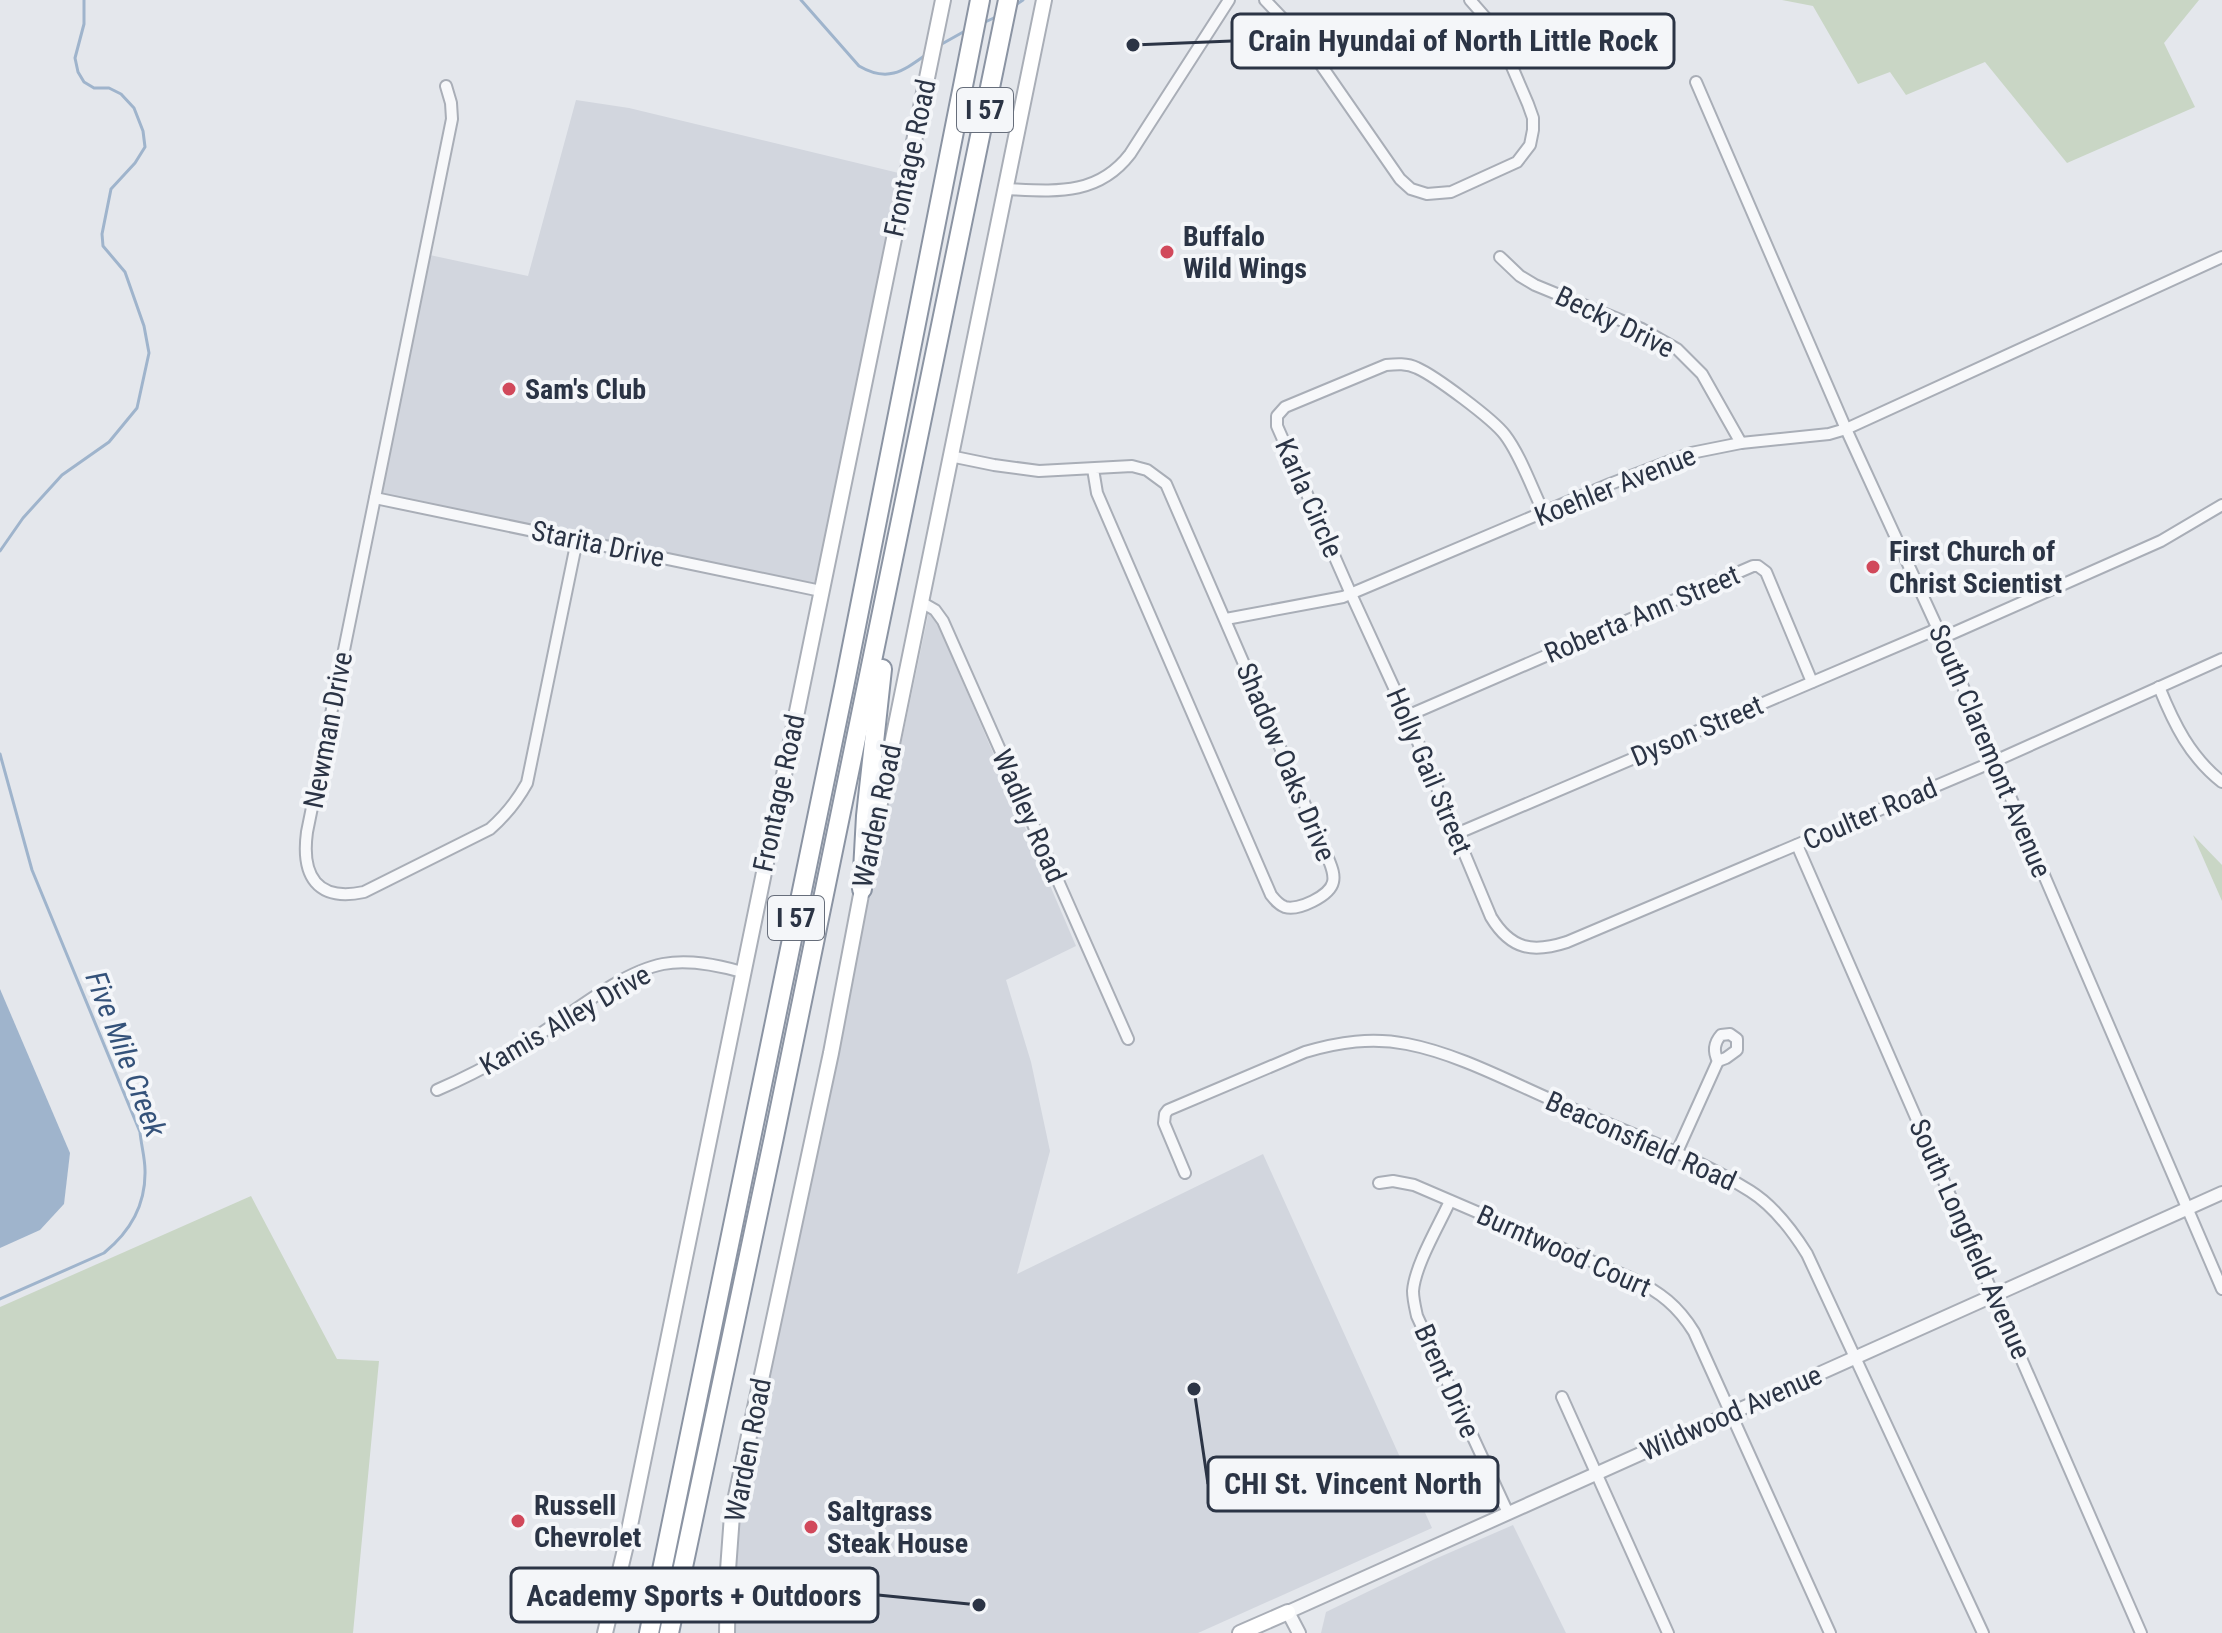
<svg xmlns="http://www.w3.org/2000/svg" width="2222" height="1633" font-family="'Roboto Condensed',sans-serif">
	<rect width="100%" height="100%" fill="#e4e7ec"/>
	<g fill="#d2d6de">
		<polygon points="576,100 629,108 907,175 821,591 375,498 425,254 528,276"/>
		<polygon points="930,606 1076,946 1006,980 1031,1062 1050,1151 1017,1274 1263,1154 1432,1528 1198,1633 726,1633 728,1570"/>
		<polygon points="1513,1525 1566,1633 1321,1633 1326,1612 1435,1559"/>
	</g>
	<g fill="#c9d6c5">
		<polygon points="1782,0 2199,0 2164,43 2195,107 2067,163 1985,62 1906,95 1890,72 1858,84 1813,6"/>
		<polygon points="2193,835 2222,865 2222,901"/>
		<polygon points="251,1196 337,1359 379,1361 353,1633 0,1633 0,1307"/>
	</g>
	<polygon fill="#9fb4cc" points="0,989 70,1153 64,1204 40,1230 0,1248"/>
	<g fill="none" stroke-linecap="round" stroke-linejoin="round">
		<g stroke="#9fb4cc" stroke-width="3">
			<path d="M 801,0 L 859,66 C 888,83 903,71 927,54"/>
			<polyline points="1014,6 1023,0"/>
			<polyline points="983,23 998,16"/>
			<polyline points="940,45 965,31"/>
			<polyline points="0,551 23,518 62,475 109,442 137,408 149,353 144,326 125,272 103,246 102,234 111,189 135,163 145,147 143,131 134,108 121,94 109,88 94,88 84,82 78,72 75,58 84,24 84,0"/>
			<path d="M 0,754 L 32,870 L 140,1132 C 141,1144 145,1158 145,1170 C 146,1205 130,1232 104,1253 L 0,1299"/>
		</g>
		<defs>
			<g id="minor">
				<polyline points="1265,0 1305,42 1400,179 1411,189 1427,194 1451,192 1517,162 1530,145 1533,130 1533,118 1528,104 1501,41 1492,25 1470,0"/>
				<polyline points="1696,82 1846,429 1942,638 2222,1289"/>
				<path d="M 446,86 L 451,103 L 452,119 L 307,832 C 301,876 317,902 364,892 L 490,829 C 506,815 517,801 527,783 L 577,540"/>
				<path d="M 1005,189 C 1053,191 1097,197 1130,154 L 1229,0"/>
				<polyline points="1500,257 1520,276 1535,285 1642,329 1677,349 1702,374 1741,443"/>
				<path d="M 950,456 L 994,465 L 1039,471 L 1132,466 L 1147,470 L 1166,484 L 1328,858 C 1331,866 1335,874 1333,882 C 1330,896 1298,911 1285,907 C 1279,905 1275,900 1271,895 L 1097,493 L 1093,469"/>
				<polyline points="375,498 821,591"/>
				<path d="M 1544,513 C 1532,489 1521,456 1505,435 C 1493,419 1435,376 1417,368 C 1407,363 1396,364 1386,365 L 1285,407 L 1277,416 L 1277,426 L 1351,594 L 1407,716 L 1491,917 C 1511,950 1533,953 1567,942 L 1995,761 L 2222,659"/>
				<polyline points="921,602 935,610 943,621 1128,1039"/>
				<polyline points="1226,619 1343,597 1610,484 1691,453 1741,443 1829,434 1846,429 2222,257"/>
				<polyline points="1942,638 2161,541 2222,505"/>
				<path d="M 2159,687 C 2174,724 2190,757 2222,782"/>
				<polyline points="1407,716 1753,566 1758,566 1766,572 1812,682"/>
				<polyline points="1456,834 1937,629"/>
				<polyline points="1797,845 2141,1633"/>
				<path d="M 1730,1034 L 1737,1039 L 1737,1050 L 1726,1058 L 1718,1061 C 1713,1051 1714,1043 1721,1035 Z"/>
				<path d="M 437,1090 C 474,1074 507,1056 540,1034 C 575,1011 622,972 663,964 C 689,959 717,965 742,972"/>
				<polyline points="1676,1154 1718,1061"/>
				<path d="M 1185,1173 L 1164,1123 L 1165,1114 L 1168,1110 L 1305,1052 C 1339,1042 1372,1037 1407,1044 C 1459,1054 1512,1083 1561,1104 C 1623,1131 1693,1155 1750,1191 C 1774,1206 1792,1230 1807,1254 L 1983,1633"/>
				<path d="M 1379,1183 L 1393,1181 L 1414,1185 L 1633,1279 C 1660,1292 1678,1306 1694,1332 L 1830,1633"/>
				<path d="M 1450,1201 C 1439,1225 1415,1265 1413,1291 C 1413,1299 1415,1307 1417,1316 L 1508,1513"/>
				<polyline points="1562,1397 1668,1633"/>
			</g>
			<polyline id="tertiary" points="1299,1633 1288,1612 2222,1193"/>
			<g id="secondary">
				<polyline points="871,847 1044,0"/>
				<polyline points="605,1633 626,1545 943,0"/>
				<polyline points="727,1633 728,1570 732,1515 831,1053 864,879"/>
				<polyline points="1240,1633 1288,1612"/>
			</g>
			<g id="motorway">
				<polyline points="862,889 866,816 882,669"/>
				<polyline points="649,1633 844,687 980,0"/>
				<polyline points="669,1633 774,1137 1008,0"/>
			</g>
		</defs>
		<use href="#minor" stroke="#a9aeb7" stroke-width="14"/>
		<use href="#tertiary" stroke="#a9aeb7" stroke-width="16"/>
		<use href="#secondary" stroke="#a9aeb7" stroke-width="18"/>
		<use href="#motorway" stroke="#8b94a3" stroke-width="22"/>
		<use href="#minor" stroke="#f7f8fa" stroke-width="10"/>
		<use href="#tertiary" stroke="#f7f8fa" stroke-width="12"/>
		<use href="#secondary" stroke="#fff" stroke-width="14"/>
		<use href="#motorway" stroke="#fff" stroke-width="18"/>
	</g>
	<g fill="#d1495b" stroke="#f4f6f9" stroke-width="3">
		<circle cx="1167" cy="252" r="8"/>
		<circle cx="509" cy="389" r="8"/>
		<circle cx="1873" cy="567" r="8"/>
		<circle cx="518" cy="1521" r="8"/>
		<circle cx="811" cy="1527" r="8"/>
	</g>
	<g text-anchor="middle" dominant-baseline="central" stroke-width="8" stroke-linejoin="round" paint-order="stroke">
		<g fill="#f4f6f9" stroke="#676e7b" stroke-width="2">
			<rect x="957" y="88" width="56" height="44" rx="6"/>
			<rect x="768" y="896" width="56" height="44" rx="6"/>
		</g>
		<g font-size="26" font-weight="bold" fill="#2b3445">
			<text x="985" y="110">I 57</text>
			<text x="796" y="918">I 57</text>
		</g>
		<g font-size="28" fill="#2b3445" stroke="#f4f6f9">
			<text transform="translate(910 158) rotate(-78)">Frontage Road</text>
			<text transform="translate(1615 322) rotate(26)">Becky Drive</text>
			<text transform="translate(1615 486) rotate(-22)">Koehler Avenue</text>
			<text transform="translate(1309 498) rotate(66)">Karla Circle</text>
			<text transform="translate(598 544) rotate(12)">Starita Drive</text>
			<text transform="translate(1642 614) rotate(-23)">Roberta Ann Street</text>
			<text transform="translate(328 730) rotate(-79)">Newman Drive</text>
			<text transform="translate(1697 731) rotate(-23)">Dyson Street</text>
			<text transform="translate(1990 751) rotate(67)">South Claremont Avenue</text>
			<text transform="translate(1286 762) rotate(67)">Shadow Oaks Drive</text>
			<text transform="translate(1429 771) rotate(67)">Holly Gail Street</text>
			<text transform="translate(779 793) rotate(-78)">Frontage Road</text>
			<text transform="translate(1870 814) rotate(-23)">Coulter Road</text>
			<text transform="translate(877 816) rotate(-78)">Warden Road</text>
			<text transform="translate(1029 816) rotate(66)">Wadley Road</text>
			<text transform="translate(565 1020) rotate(-30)">Kamis Alley Drive</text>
			<text transform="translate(1641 1141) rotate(24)">Beaconsfield Road</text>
			<text transform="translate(1970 1239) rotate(66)">South Longfield Avenue</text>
			<text transform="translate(1564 1251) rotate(24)">Burntwood Court</text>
			<text transform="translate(1447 1381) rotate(66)">Brent Drive</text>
			<text transform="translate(1731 1413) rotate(-24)">Wildwood Avenue</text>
			<text transform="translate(748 1450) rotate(-79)">Warden Road</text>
		</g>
		<g font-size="28" font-weight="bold" fill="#2b3445" stroke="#f4f6f9" text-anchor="start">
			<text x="1183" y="236">Buffalo<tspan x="1183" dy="32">Wild Wings</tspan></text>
			<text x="525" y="389">Sam's Club</text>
			<text x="1889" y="551">First Church of<tspan x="1889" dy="32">Christ Scientist</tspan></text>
			<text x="534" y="1505">Russell<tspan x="534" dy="32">Chevrolet</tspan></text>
			<text x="827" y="1511">Saltgrass<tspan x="827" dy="32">Steak House</tspan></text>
		</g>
		<g font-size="30" font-style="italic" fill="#34527a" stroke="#f4f6f9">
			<text transform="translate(126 1054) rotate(69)">Five Mile Creek</text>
		</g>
	</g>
	<path fill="none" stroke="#2b3445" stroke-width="3" d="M1133 45L1232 41M1194 1389L1208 1484M979 1605L878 1595"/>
	<g fill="#2b3445" stroke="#f4f6f9" stroke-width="3">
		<circle cx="1133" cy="45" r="8"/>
		<circle cx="1194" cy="1389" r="8"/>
		<circle cx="979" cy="1605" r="8"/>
	</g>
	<g fill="#f4f6f9" stroke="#2b3445" stroke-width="3">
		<rect x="1232" y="14" width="442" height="54" rx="8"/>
		<rect x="1208" y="1457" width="290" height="54" rx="8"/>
		<rect x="511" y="1568" width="367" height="54" rx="8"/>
	</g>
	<g font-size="30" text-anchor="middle" font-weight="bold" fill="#2b3445">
		<text x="1453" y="51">Crain Hyundai of North Little Rock</text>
		<text x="1353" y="1494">CHI St. Vincent North</text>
		<text x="694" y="1606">Academy Sports + Outdoors</text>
	</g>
</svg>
